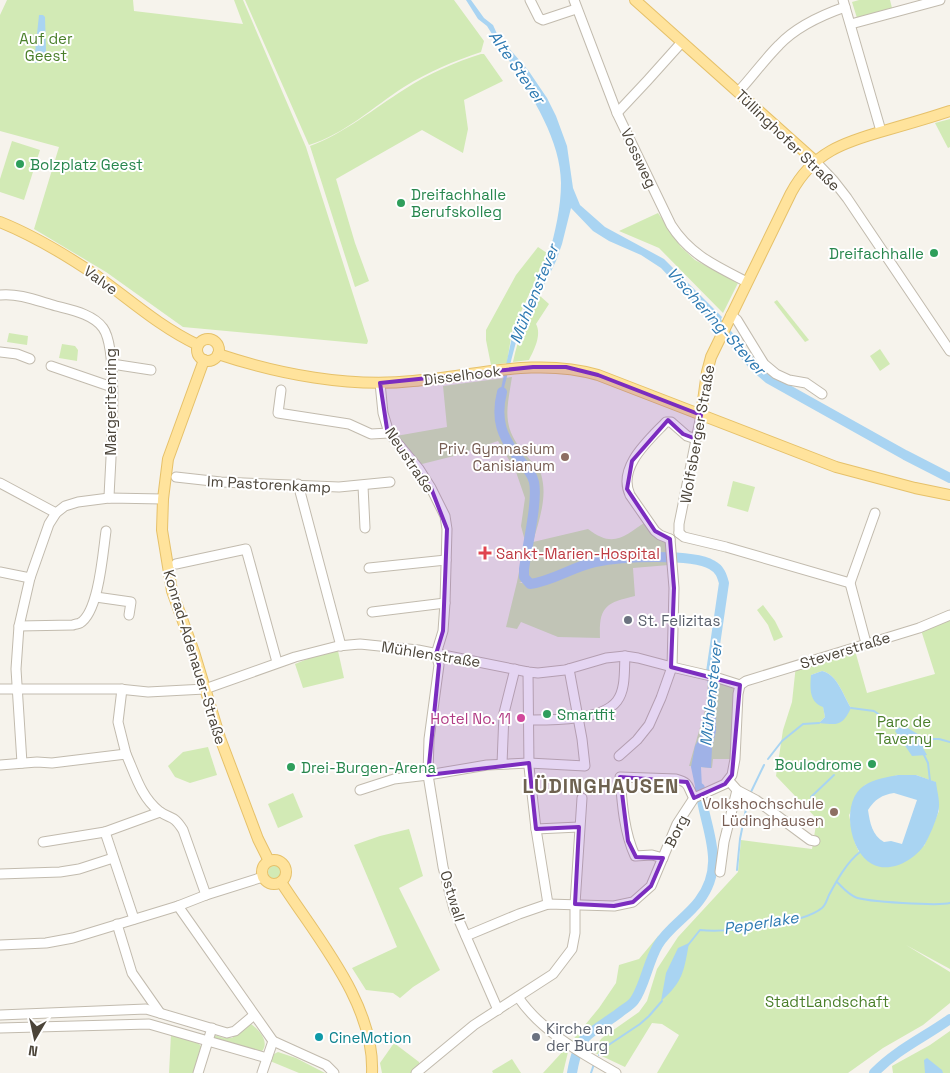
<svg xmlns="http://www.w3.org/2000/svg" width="950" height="1073" font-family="'Space Grotesk',sans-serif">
	<rect width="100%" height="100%" fill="#f6f3ec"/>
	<g fill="#d2eab5" fill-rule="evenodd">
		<polygon points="7,0 133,0 134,11 243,24 234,0 243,0 306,147 368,341 367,344 183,327 106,272 34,229 59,147 0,131 0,15"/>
		<path d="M 245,0 L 454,0 L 484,41 L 481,52 C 454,61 428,72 404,87 C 373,107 345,134 309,145 Z"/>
		<polygon points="859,0 890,0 892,8 857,18 852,2"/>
		<path d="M 481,54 L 484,54 L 503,81 L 464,100 L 468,129 L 463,153 L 422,130 L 336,179 L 355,243 L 369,281 L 355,287 L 310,146 C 345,133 373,109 405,89 C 428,74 455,62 481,54 Z"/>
		<polygon points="950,119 950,147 948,148 935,123"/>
		<polygon points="12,141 40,150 24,200 0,192 0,179"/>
		<polygon points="658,213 681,247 695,260 738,283 723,313 659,248 619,231"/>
		<polygon points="538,247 547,253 547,256 512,331 507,363 491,365 486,340 486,330 516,275"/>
		<path d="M 540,296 L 549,304 L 536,324 C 542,335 534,350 529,360 L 513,362 C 518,336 527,320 540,296 Z"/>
		<polygon points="777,300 809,340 805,342 774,302"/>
		<polygon points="9,333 28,336 27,345 7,342"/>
		<polygon points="62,344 75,346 78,350 77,361 59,358"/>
		<polygon points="880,349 890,364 880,371 870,356"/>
		<path d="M 512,377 C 507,409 501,426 524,453 C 529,459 538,467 541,474 C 548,497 539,520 533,542 L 588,529 C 614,549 624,536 647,521 L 667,540 L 669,557 C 644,557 619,556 594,561 C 568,566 547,583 519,582 C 538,589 555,577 573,570 C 603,558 637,560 669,560 L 669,565 L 633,568 L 635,596 C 605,603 599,607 600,638 L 558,637 L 521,622 L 517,629 L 506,627 L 517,582 L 525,541 L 521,526 L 525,498 L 516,472 L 498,441 L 454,456 L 418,465 L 396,436 L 447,427 L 443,386 Z"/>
		<polygon points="733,481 755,487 748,512 727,506"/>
		<polygon points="763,605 775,621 783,637 774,641 768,625 757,610"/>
		<path d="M 950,616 L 950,969 L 906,945 L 950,972 L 950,1003 L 923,1025 L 883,1048 L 848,1073 L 657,1073 L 679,1035 L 662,1024 L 652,1023 L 625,1067 L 591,1051 L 602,1038 L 639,1012 L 647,1001 L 657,969 L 678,937 L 738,872 L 741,840 L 812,849 L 817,819 L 776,776 L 783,730 L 792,702 L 796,665 L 854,647 L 867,693 L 935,674 L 921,630 ZM 822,671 C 837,674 843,695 851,708 L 820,722 L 825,717 L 823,706 L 811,691 L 811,675 ZM 898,775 L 916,775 L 935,782 L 939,811 L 924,846 L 859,852 L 855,843 L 849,815 L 865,785 Z"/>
		<polygon points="338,651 344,678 303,688 295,664 315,656"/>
		<polygon points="708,675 739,686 735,759 713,759 712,768 689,766 707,703"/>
		<polygon points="208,747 217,775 190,783 175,777 168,766 183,752"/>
		<polygon points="293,793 303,817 278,828 268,804"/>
		<polygon points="409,829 423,876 399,888 440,970 413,987 400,998 393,993 366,990 352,968 397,947 354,845 380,836"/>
		<circle cx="275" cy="872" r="7"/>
		<polygon points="659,935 648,957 638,989 630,1000 582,1036 576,1046 571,1042 599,1008 616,983 619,965 639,959"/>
		<path d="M 251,1024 C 262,1032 271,1045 259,1054 L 209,1041 L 211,1034 L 224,1038 L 232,1038 L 246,1026 Z"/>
		<polygon points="950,1031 950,1073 893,1073 892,1066 930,1045"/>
		<path d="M 171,1034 C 178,1036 203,1040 202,1050 C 202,1057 196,1066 193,1073 L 169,1073 Z"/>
		<polygon points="394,1043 419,1062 420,1065 411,1073 382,1073 380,1063"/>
		<polygon points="565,1049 568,1052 563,1073 543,1073"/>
		<polygon points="278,1052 296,1058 325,1073 299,1073 270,1061 274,1054"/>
		<polygon points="512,1059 521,1073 493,1073 492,1071"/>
	</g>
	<g fill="#a9d4f2" fill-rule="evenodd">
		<path d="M 466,0 L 471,0 L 484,18 L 493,25 L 498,36 L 528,70 L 547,98 L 556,116 L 567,146 L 573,188 L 580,205 L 605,227 L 664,259 L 722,317 L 717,328 L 661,268 L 641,255 L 609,241 L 593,231 L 571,208 L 562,244 L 556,261 L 516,342 L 500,403 L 498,403 L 513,332 L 548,258 C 555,233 561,208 561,183 C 561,129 514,71 487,26 L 478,19 Z"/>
		<polygon points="39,15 43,15 45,17 46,51 41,61 35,63 34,62"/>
		<path d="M 822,671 C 837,674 843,695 851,708 C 842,726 839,725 819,723 L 825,717 L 823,707 C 809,702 810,688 811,675 Z"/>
		<polygon points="708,682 714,683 719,690 716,693 716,731 712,748 711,768 701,767 702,788 696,791 691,767 695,746 700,737 708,703"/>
		<polygon points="906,727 926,739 923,748 927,755 912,756 895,731 898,728"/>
		<path d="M 898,775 L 916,775 L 936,782 C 937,792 941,803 938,813 C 935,823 930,835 925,844 C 915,860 890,874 872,864 C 849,852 840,800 865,785 C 874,779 888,777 898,775 ZM 894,793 L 917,800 L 902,844 L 891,841 L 884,842 C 872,835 870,823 868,810 C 875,799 882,795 894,793 Z"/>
		<path d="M 689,943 C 684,971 683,982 661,1001 L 666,973 L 678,948 Z"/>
		<polygon points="927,1058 942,1070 943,1073 925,1073 924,1060"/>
	</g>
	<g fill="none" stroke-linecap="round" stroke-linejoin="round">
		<g stroke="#a9d4f2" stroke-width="2">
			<polyline points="851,708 874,711 898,728"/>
			<polyline points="926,739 939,739 950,742"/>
			<polyline points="924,755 928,763 930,781"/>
			<polyline points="768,759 782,741 803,724 819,723"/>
			<polyline points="750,794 764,765"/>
			<polyline points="811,797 834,775"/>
			<polyline points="737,870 740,839 748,799"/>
			<path d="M 837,882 C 842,887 848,894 855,897 C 866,902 939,906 950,903"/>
			<path d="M 688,945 L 700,930 C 725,933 803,924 822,908 C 826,905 827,899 829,895 C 837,880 847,862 860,852"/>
			<polyline points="599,1055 604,1048 640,1024 649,1016 662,1001"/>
			<polyline points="591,1073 594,1064"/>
		</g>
		<g stroke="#a9d4f2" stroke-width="10">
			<polyline points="710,314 754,366 769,379 905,455 950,478"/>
			<path d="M 502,392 C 495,420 502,437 519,459 C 525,466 532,473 534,482 C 538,501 527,547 524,569 L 524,577 L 530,584 C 553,581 572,567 595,562 C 620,557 691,553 712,565 C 720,569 722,576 724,583 L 711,672 L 713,684"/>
			<path d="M 572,1073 C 574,1061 577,1047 585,1038 C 593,1029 609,1021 619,1013 C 624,1009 630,1006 634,1001 C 644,988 648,962 658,945 C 668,928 687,917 699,901 C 728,863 704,828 700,788"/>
			<path d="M 874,1073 C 896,1050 925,1037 950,1019"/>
		</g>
		<defs>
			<g id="minor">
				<polyline points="530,0 539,18 543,20 576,9"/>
				<path d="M 574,0 L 617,113 L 671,225 C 690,255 716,266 747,282"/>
				<polyline points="843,0 881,131"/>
				<polyline points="851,24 940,0"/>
				<path d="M 738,92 C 752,77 764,60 779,45 C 796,27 822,15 845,7"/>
				<polyline points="617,113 647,81 682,42"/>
				<polyline points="815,161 833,180 847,198 950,351"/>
				<path d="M 0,295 C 19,293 38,301 56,306 C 71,310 93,314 103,328 C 120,351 110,465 109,498"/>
				<polyline points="731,315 737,320 764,364 776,374 789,380 806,383 822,394"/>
				<polyline points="0,352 17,354 30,359"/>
				<polyline points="112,364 151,370"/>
				<polyline points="51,366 112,387"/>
				<polyline points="380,383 383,413 389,433 419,469 431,488 445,516 447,529 445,603 443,631 436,654"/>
				<polyline points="281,390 278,413 349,424 371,434 389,433"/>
				<polyline points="176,477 221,482 339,487 390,482"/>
				<polyline points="0,483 56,513"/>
				<polyline points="298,484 341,646"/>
				<polyline points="363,486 365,528"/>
				<polyline points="679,533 684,537 726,547 850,583"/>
				<polyline points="679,533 679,524 701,415"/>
				<path d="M 670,539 L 660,535 L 655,531 L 630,495 C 617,467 649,440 666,422 L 671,422 L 687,436 L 696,439"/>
				<polyline points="176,564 246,549 277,662"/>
				<polyline points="369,568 446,560"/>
				<polyline points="0,572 30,578"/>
				<polyline points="96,597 131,602 129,615"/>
				<polyline points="372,612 445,603"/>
				<path d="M 19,626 L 73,625 C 75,624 78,624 80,623 C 99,612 103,551 106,531"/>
				<polyline points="866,643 850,583 875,513"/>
				<polyline points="436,654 439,665 429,739 428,775 443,867 454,909 498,1010"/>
				<polyline points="528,672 529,767 536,829 548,904"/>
				<polyline points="740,685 746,681 919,628 950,615"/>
				<polyline points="0,689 119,689 148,692 205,689 295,657 338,646 360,644 418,650 528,672 538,673 565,670 606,658 625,656 638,658 672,667 715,677 740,685"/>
				<polyline points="122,689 118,722 126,754"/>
				<path d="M 528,720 C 550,720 602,721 617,701 C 626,689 624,670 625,656"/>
				<polyline points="619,756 637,740 649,725 661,698 672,667 674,588 670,539"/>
				<polyline points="22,763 16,669 19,626 30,578 49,524 56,513 65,506 78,502 109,498 163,499"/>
				<polyline points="502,764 504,713 515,669"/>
				<path d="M 0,765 L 37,762 L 52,763 L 126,754 C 135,774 141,797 159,811 C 171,820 173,814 183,830 L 206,895"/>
				<polyline points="729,781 737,790 756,800 810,840 815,841"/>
				<polyline points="360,790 394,779 428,775 487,765 529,763 585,766 582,739 569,669"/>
				<polyline points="536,829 579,827"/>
				<polyline points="43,842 105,832"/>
				<path d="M 663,858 L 652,855 L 635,856 C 624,832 622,803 620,777 L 676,779 C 691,783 687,787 694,798"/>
				<polyline points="720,872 724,842 737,790"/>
				<polyline points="0,874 60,872 79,869 113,858"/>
				<polyline points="178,906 273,1041 326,1065 334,1073"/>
				<polyline points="134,919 105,832 160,812"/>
				<polyline points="117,924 132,973 160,1013"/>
				<polyline points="466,936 519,914 548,904 614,906 633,902 651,886 677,824 694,798 725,784 732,775 735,759 738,694 740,685"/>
				<polyline points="0,945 46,943 73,938 178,906 206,895 263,877"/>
				<path d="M 518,997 C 542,1032 581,1053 616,1073"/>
				<polyline points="0,1015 146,1009 227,1033 235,1031 254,1015"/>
				<polyline points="0,1028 149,1024 267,1058"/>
				<polyline points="198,1073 212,1028"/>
				<polyline points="262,1073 273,1041"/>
				<polyline points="416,1073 474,1025 553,974 572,949 575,933 575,904 582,798"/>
			</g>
			<g id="major">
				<polyline points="635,0 815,161"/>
				<path d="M 0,222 C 35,236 66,255 97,276 C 130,300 160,327 198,345"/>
				<circle cx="208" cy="350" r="11"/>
				<path d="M 218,354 C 278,374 350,388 413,381 C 475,376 537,357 598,375 L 836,467 L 915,488 L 950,495"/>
				<polyline points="204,360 168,459 163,499 162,530 172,591 194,652 220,738 258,839 269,861"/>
				<path d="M 701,415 L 707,372 L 711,357 L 791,193 C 813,152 844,142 887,130 C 908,124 929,118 950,111"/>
				<circle cx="274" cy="872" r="12"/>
				<path d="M 281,882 C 317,938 375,1004 372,1073"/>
			</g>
		</defs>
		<use href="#minor" stroke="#c2bbae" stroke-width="11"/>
		<use href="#major" stroke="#e6c16a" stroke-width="12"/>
		<use href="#minor" stroke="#fff" stroke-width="9"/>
		<use href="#major" stroke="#ffe39c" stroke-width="10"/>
	</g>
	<path fill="#7b2cbf" fill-opacity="0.2" stroke="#7b2cbf" stroke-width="4" stroke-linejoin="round" d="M 533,367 L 566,367 L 598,375 L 701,415 L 696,439 L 683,434 L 668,420 L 632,461 L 627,489 L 655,531 L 670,539 L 674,588 L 671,667 L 740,685 L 732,775 L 725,784 L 694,798 L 687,782 L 620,777 L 628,841 L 636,857 L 663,858 L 651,886 L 633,902 L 614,906 L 575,904 L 579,827 L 536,829 L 529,763 L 428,775 L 439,665 L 436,654 L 443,631 L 447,529 L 431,488 L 387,429 L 380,383 Z"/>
	<g fill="#2e9e5b" stroke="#fff" stroke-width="2">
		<circle cx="20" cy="164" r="5"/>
		<circle cx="401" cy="203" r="5"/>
		<circle cx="934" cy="253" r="5"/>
		<circle cx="547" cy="714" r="5"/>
		<circle cx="872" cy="764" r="5"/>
		<circle cx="291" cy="767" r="5"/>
	</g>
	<g fill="#8d6e63" stroke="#fff" stroke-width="2">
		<circle cx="565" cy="457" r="5"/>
		<circle cx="834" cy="812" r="5"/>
	</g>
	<path fill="#e0444e" stroke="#fff" stroke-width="2" d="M482.5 545.5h5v5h5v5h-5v5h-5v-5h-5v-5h5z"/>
	<g fill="#6b7280" stroke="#fff" stroke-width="2">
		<circle cx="628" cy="620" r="5"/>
		<circle cx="536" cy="1037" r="5"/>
	</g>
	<circle fill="#d1479c" stroke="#fff" stroke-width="2" cx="521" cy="718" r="5"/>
	<circle fill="#0f9aa8" stroke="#fff" stroke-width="2" cx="319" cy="1037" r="5"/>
	<g text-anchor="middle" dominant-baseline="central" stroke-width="4" stroke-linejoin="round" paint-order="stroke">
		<g font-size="15" fill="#4a7f2a" stroke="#fff">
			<text x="46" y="38">Auf der<tspan x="46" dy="17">Geest</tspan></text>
			<text x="904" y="721">Parc de<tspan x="904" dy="17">Taverny</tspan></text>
			<text x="827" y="1001">StadtLandschaft</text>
		</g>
		<g font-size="15" fill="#4b4439" stroke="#fff">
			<text transform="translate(788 140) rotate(44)">Tüllinghofer Straße</text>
			<text transform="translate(639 158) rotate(65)">Vossweg</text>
			<text transform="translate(101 280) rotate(36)">Valve</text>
			<text transform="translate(462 375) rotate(-7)">Disselhook</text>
			<text transform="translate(110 402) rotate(-90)">Margeritenring</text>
			<text transform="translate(697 434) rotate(-80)">Wolfsberger Straße</text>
			<text transform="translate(410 460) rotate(56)">Neustraße</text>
			<text transform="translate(269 484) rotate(3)">Im Pastorenkamp</text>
			<text transform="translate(845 650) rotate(-17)">Steverstraße</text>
			<text transform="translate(431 654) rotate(9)">Mühlenstraße</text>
			<text transform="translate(195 657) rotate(73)">Konrad-Adenauer-Straße</text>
			<text transform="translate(676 831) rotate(-64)">Borg</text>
			<text transform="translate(453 896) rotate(73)">Ostwall</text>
		</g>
		<g font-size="15" fill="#27864d" stroke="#fff" text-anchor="start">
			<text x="30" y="164">Bolzplatz Geest</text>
			<text x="411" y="194">Dreifachhalle<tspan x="411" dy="17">Berufskolleg</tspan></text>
			<text x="924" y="253" text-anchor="end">Dreifachhalle</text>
			<text x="557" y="714">Smartfit</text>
			<text x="862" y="764" text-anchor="end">Boulodrome</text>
			<text x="301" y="767">Drei-Burgen-Arena</text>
		</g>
		<g font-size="15" fill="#785e54" stroke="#fff" text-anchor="end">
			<text x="555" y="448">Priv. Gymnasium<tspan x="555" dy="17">Canisianum</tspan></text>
			<text x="824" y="803">Volkshochschule<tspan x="824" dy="17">Lüdinghausen</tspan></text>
		</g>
		<g font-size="15" fill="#be3a42" stroke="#fff" text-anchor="start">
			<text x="496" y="553">Sankt-Marien-Hospital</text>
		</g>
		<g font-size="15" fill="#5b616d" stroke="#fff" text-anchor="start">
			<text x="638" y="620">St. Felizitas</text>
			<text x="546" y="1028">Kirche an<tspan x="546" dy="17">der Burg</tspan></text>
		</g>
		<g font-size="15" fill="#b23c85" stroke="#fff" text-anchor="end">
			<text x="511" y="718">Hotel No. 11</text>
		</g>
		<g font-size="15" fill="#0d838f" stroke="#fff" text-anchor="start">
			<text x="329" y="1037">CineMotion</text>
		</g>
		<g font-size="16" font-style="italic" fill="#2e7ab2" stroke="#fff">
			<text transform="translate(517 67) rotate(55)">Alte Stever</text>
			<text transform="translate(534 294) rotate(-68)">Mühlenstever</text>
			<text transform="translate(716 321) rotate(48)">Vischering-Stever</text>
			<text transform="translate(711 694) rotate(-84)">Mühlenstever</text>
			<text transform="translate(761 923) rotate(-9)">Peperlake</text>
		</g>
		<g font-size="20" font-weight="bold" letter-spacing="1" fill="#6e6250" stroke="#fff">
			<text x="601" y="786">LÜDINGHAUSEN</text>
		</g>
	</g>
	<g transform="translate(35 1038) rotate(189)" stroke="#ffffff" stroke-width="4" paint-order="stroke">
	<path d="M0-4L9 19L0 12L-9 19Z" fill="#4b4439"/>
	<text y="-8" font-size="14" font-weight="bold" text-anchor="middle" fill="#4b4439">N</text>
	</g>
</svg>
